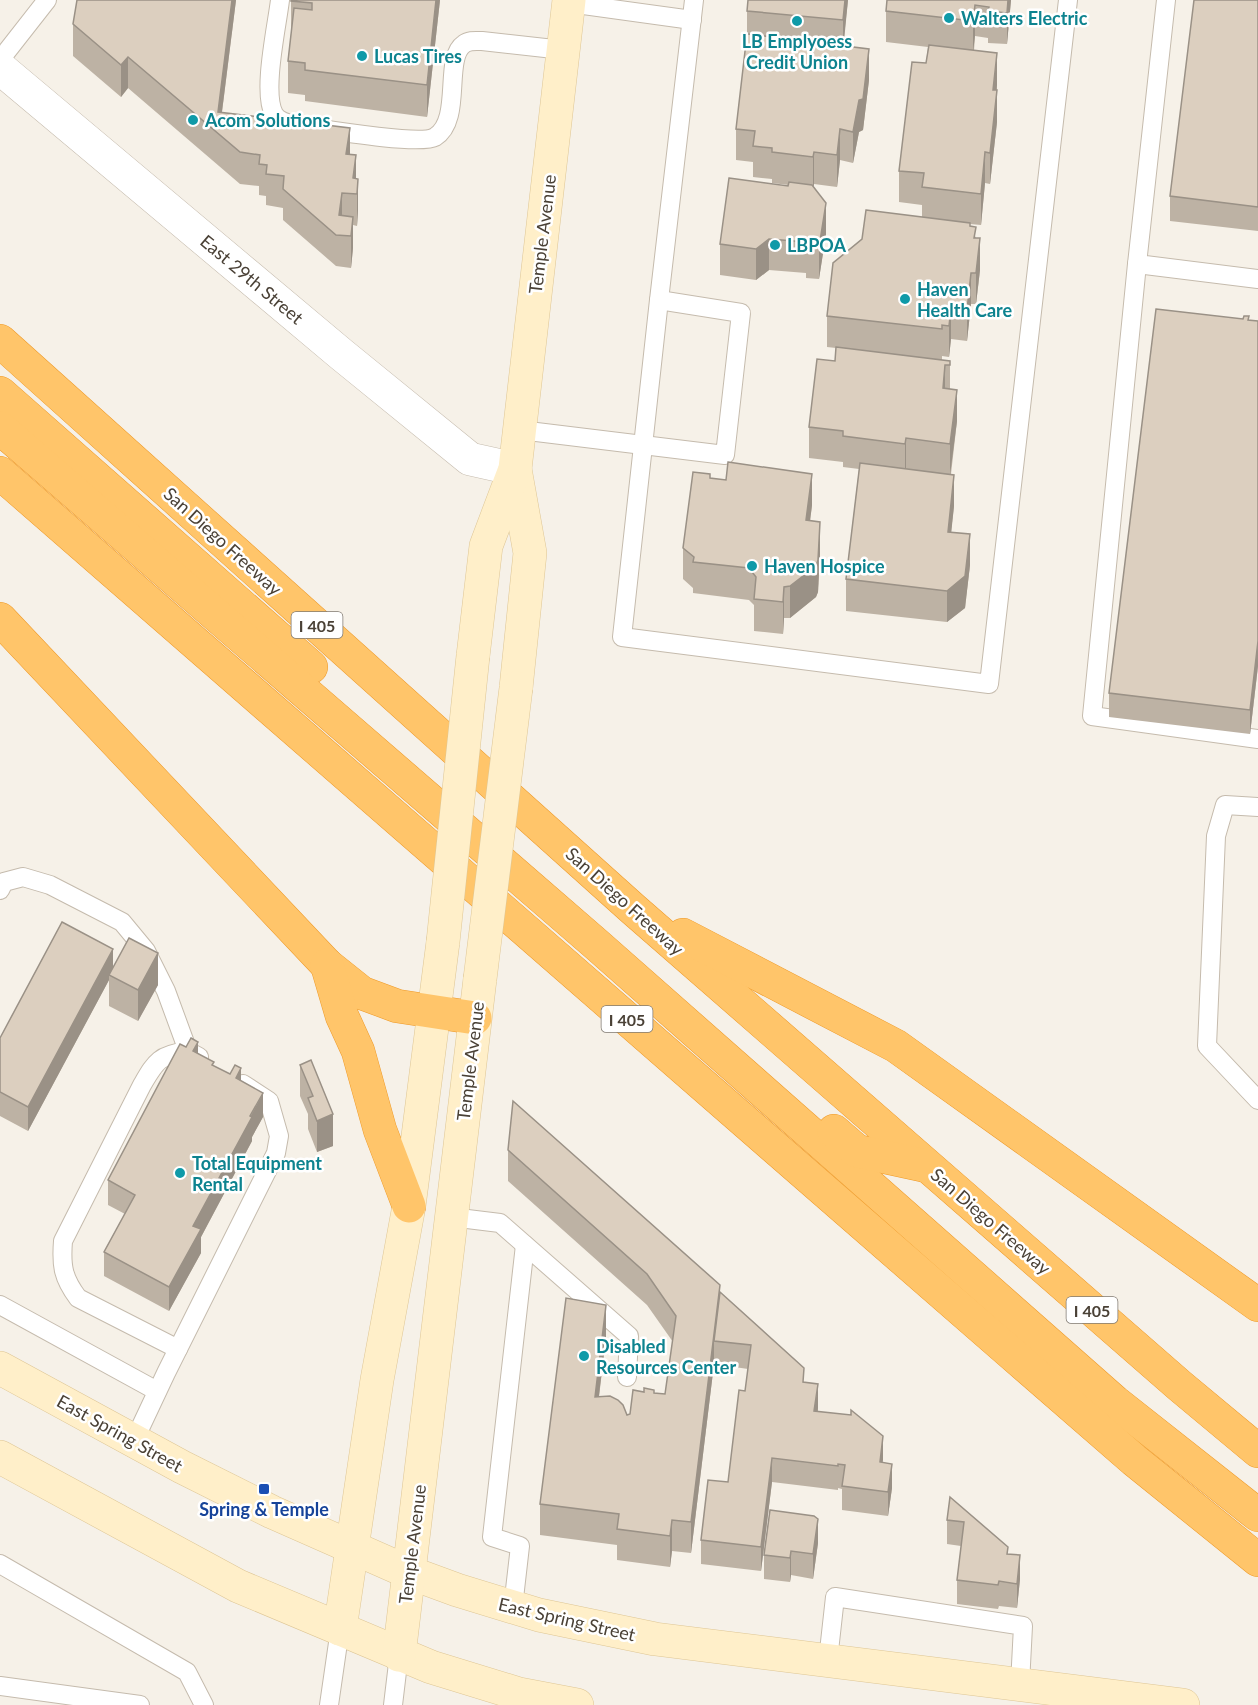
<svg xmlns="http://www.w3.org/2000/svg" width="1258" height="1705" font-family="Lato,sans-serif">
	<rect width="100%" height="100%" fill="#f6f1e8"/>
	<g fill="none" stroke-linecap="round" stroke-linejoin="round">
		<defs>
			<g id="lane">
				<path d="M 280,0 C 277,26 262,92 274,114 C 278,121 286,123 294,125 C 317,128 419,146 435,137 C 463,120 443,58 464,44 C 469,40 476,41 482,41 L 563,50"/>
				<polyline points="694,0 659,300 622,637 989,684 1068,0"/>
				<polyline points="1166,0 1137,264 1258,279"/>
				<polyline points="569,3 692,20"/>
				<polyline points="0,60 47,0"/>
				<polyline points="1137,264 1092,716 1258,739"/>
				<polyline points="520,430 725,455 741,313 659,300"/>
				<polyline points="1258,807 1225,805 1216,836 1207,1046 1258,1100"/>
				<polyline points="0,890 4,882 23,877 50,885 122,922 146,951 166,991 188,1051"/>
				<polyline points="451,1217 500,1223 629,1336 627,1377"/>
				<polyline points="0,1305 157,1391"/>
				<path d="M 178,1349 L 78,1298 C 63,1278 61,1266 63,1241 L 142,1085 C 156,1061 159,1055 188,1051 L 199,1057"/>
				<polyline points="134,1441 166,1373 276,1153 279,1136 269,1101 243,1084"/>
				<polyline points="0,1564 187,1672 204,1705"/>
				<polyline points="513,1607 520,1546 492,1537 525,1245"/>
				<polyline points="828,1660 835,1597 1023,1626 1020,1684"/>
				<polyline points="0,1686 140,1705"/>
				<polyline points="329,1705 340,1629"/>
				<polyline points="393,1705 399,1655"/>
			</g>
			<polyline id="street" points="0,68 341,354 470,459 515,469"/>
			<g id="secondary">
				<polyline points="515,469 530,553 516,688"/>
				<polyline points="473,656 486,546 515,469 569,0"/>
				<polyline points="0,1368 182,1467 272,1512 408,1572 457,1590 539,1615 655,1639 1183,1705"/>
				<polyline points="0,1457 238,1586 431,1667 519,1694 577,1705"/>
				<polyline points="340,1629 377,1380 409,1206 443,942"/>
				<polyline points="399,1655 480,979"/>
			</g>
			<g id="highway">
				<polyline points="0,341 633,909 1180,1386 1258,1451"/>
				<polyline points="0,393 311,667"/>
				<polyline points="0,428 596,944 1115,1402 1258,1515"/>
				<polyline points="0,473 1012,1354 1134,1460 1258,1560"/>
				<polyline points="0,619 327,965 362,993 397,1006 475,1018"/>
				<polyline points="683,935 896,1046 1258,1305"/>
				<polyline points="327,965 342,1016 358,1051 380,1130 409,1206"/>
				<polyline points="834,1131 857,1151 926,1166"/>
			</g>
		</defs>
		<use href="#lane" stroke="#c5bbad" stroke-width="20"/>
		<use href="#street" stroke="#c5bbad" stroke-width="34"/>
		<use href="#secondary" stroke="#dec695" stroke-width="34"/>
		<use href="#highway" stroke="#ee9a2a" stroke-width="34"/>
		<use href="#lane" stroke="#fff" stroke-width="18"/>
		<use href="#street" stroke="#fff" stroke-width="33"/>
		<use href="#secondary" stroke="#ffefc9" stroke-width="33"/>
		<use href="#highway" stroke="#ffc56a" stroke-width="33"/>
		<defs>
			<g id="secondary-bridge">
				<polyline points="443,942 473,656"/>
				<polyline points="480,979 516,688"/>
			</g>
		</defs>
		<use href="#secondary-bridge" stroke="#dec695" stroke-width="34" stroke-linecap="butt"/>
		<use href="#secondary-bridge" stroke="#ffefc9" stroke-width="33"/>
	</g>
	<g fill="#bdb2a4">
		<polygon points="77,0 236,0 222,112 350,154 356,178 358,210 357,226 353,225 353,248 351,268 336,266 283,220 283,208 266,205 266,196 259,195 259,186 240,184 128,88 121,97 73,56 73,24"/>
		<polygon points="291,0 440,0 427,117 305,101 305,95 288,93 288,61 291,33"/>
		<polygon points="848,0 843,46 869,80 863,130 859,132 853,163 840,160 837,187 814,184 814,187 826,234 819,279 806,278 806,273 769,270 756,280 720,275 720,244 789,185 772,183 772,179 753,177 753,162 736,160 736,129 747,37 747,11"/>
		<polygon points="887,0 1011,0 1007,44 988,43 988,38 975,36 974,51 997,85 997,122 990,184 985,183 981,225 970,224 970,226 976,238 980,270 976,304 971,304 967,341 951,339 949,357 942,356 942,360 950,361 950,389 957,421 951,474 954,506 951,532 970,565 965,608 947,622 846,611 846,579 859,469 843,467 843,462 809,458 809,427 835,361 836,348 827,347 827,316 922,217 922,205 899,202 899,171 926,63 928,47 886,42 886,11"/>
		<polygon points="1258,0 1258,231 1170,221 1170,196"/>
		<polygon points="1249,320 1258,321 1258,666 1250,734 1109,717 1109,693"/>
		<polygon points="710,478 812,505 810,521 820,554 818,592 816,597 790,618 784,618 783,634 754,631 754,605 749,600 693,593 693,588 683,579 683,548"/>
		<polygon points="113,968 158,985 138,1021 109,1006 109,980 28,1131 0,1116 0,1038"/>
		<polygon points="198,1053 214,1066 241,1081 263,1117 252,1137 252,1141 201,1237 201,1253 169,1311 104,1276 104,1252 125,1214 108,1205 108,1180"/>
		<polygon points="300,1065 333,1146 317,1152 308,1129 308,1114 300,1096"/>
		<polygon points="508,1150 720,1292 804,1382 818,1408 818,1411 883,1463 892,1488 888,1516 842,1510 842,1489 838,1488 838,1490 772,1482 761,1571 701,1564 701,1540 728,1482 745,1391 748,1369 714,1364 691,1553 672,1551 670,1567 617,1560 617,1545 540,1535 540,1504 606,1337 599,1397 627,1415 630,1414 644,1392 665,1394 673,1342 647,1305 508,1181"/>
		<polygon points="950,1497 1008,1554 1020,1579 1017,1608 999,1606 998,1609 957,1604 957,1580 961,1546 947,1544 947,1520"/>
		<polygon points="818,1543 813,1579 791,1575 790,1582 764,1579 764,1555"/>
	</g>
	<g fill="#9a9186">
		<polygon points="232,0 236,0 219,135 218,112"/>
		<polygon points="436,0 440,0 427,117 427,85"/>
		<polygon points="845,0 848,0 843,51 843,20"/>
		<polygon points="1008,0 1011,0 1007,44 1007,13"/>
		<polygon points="975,5 975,36 973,52 973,21"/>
		<polygon points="869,49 869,80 863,130 859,132 853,163 853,132"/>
		<polygon points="997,53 997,85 993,121 993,90"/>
		<polygon points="128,57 128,88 121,97 121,65"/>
		<polygon points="997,90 997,122 990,184 990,153"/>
		<polygon points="350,128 350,159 346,154"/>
		<polygon points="840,129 840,160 837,187 837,155"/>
		<polygon points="814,152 814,184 813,188 813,157"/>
		<polygon points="985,152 985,183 981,225 981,194"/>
		<polygon points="356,155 356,186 353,178"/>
		<polygon points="358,179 358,210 357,226 357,194"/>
		<polygon points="342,193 342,224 339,215"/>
		<polygon points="826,203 826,234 819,279 819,247"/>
		<polygon points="353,217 353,248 351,268 351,236"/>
		<polygon points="980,238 980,270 976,304 976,273"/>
		<polygon points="769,239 769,270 756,280 756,249"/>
		<polygon points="971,273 971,304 967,341 967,310"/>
		<polygon points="951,308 951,339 949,357 949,326"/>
		<polygon points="945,365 945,396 943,388"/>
		<polygon points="957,390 957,421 950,475 950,444"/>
		<polygon points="906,438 906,470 905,475 905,444"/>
		<polygon points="812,474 812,505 806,552 806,520"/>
		<polygon points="954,475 954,506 948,563 948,532"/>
		<polygon points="820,522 820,554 818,592 816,597 790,618 790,586"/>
		<polygon points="970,534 970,565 965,608 947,622 947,591"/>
		<polygon points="784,587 784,618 783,634 783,602"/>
		<polygon points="1258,641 1258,666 1250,734 1250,710"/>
		<polygon points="113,949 113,973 109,975 109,980 28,1131 28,1107"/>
		<polygon points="158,953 158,985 138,1021 138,990"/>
		<polygon points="198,1042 198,1066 193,1051"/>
		<polygon points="241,1068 241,1092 236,1078"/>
		<polygon points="263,1093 263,1117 252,1137 252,1141 201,1237 201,1253 169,1311 169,1287 193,1226"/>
		<polygon points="333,1114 333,1146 317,1152 317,1121"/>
		<polygon points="720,1285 720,1317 714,1341 714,1364 691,1553 691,1522"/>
		<polygon points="606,1305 606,1337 595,1428 595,1397"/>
		<polygon points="818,1384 818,1408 814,1435 814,1411"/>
		<polygon points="883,1436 883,1460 880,1487 880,1462"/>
		<polygon points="772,1458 772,1482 761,1571 761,1547"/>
		<polygon points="892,1464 892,1488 888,1516 888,1492"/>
		<polygon points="818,1519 818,1543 813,1579 813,1554"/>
		<polygon points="672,1520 672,1551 670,1567 670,1536"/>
		<polygon points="791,1551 791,1575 790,1582 790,1558"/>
		<polygon points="1020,1555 1020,1579 1017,1608 1017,1584"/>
	</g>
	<g fill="#dccfbf" stroke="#9a9186" stroke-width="1.5">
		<polygon points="77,0 232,0 218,112 350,128 346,154 356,155 353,178 358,179 357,194 342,193 339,215 353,217 351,236 336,235 283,189 284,176 266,174 267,165 259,164 260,155 240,152 128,57 121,65 73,24"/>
		<polygon points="291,0 436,0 427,85 305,70 305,63 288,61 294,8 312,10 312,3 291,1"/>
		<polygon points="748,0 845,0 843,20 747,11"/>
		<polygon points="887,0 1008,0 1007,13 988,11 989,7 975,5 973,21 886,11"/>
		<polygon points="1194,0 1258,0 1258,207 1170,196"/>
		<polygon points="747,34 869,49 863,99 859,100 853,132 840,129 837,155 814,152 813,157 772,152 772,148 753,146 755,131 736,129"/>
		<polygon points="929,45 997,53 993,90 997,90 990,153 985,152 981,194 922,187 924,173 899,171 912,62 926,63"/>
		<polygon points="729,178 788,186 789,182 812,185 826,203 819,247 806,246 806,242 769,239 756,249 720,244"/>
		<polygon points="866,210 970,223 970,226 976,227 974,238 980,238 976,273 971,273 967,310 951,308 949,326 942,325 942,329 827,316 833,263 862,239"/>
		<polygon points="1156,309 1243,319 1244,316 1249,316 1248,320 1258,321 1258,641 1250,710 1109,693"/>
		<polygon points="836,347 950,361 950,365 945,365 943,388 957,390 950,444 906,438 905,444 843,436 843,431 809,427 817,359 835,361"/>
		<polygon points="728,462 812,474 806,520 820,522 818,560 816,566 790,586 784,587 783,602 754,599 756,577 749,568 693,562 694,557 683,548 693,472 710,474 710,478 726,480"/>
		<polygon points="860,463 954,475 948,532 970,534 965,576 947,591 846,579"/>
		<polygon points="62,922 113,949 28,1107 0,1092 0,1038"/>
		<polygon points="129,938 158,953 138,990 109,975"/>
		<polygon points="191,1038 198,1042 193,1051 214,1062 212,1065 230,1074 235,1065 241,1068 236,1078 263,1093 250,1116 252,1117 193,1226 201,1229 169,1287 104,1252 135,1195 108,1180 180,1044 186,1047"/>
		<polygon points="311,1060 333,1114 317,1121 308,1098 313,1096 300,1065"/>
		<polygon points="513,1101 720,1285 691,1522 672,1520 670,1536 617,1529 619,1514 540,1504 566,1298 606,1305 595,1397 610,1396 618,1400 623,1405 627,1415 630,1414 633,1390 644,1392 644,1388 654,1390 654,1393 665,1394 676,1316 647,1274 508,1150"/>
		<polygon points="720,1292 804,1368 803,1382 818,1384 814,1411 851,1415 851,1410 883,1436 880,1462 892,1464 888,1492 842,1486 845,1465 838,1464 838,1466 772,1458 761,1547 701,1540 708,1480 728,1482 739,1390 745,1391 751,1345 714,1341"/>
		<polygon points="950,1497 1008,1547 1007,1554 1020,1555 1017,1584 999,1581 998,1585 957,1580 964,1522 947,1520"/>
		<polygon points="770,1510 814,1516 818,1519 813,1554 791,1551 790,1558 764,1555"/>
	</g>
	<g fill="#0f9aa8" stroke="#fff" stroke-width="2">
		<circle cx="949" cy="18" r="6"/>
		<circle cx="797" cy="21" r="6"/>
		<circle cx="362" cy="56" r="6"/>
		<circle cx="193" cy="120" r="6"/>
		<circle cx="775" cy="245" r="6"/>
		<circle cx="905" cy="299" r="6"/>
		<circle cx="752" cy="566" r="6"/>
		<circle cx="180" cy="1173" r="6"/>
		<circle cx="584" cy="1356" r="6"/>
	</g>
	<rect fill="#1a4fb4" stroke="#fff" stroke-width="2" x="258" y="1483" width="12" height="12" rx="3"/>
	<g text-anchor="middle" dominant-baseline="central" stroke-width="5" stroke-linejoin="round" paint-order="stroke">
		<g fill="#fff" stroke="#807a72" stroke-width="1.5">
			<rect x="291.5" y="612" width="51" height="26" rx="4.5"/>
			<rect x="601.5" y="1006" width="51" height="26" rx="4.5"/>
			<rect x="1066.5" y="1297" width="51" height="26" rx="4.5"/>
		</g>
		<g font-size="16" font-weight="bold" fill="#4a4136">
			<text x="317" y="625">I 405</text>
			<text x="627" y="1019">I 405</text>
			<text x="1092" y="1310">I 405</text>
		</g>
		<g font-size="18" font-weight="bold" fill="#0d838f" stroke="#fff" text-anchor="start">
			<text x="961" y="18">Walters Electric</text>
			<text x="797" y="41" text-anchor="middle">LB Emplyoess<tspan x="797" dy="21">Credit Union</tspan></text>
			<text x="374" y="56">Lucas Tires</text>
			<text x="205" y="120">Acom Solutions</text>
			<text x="787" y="245">LBPOA</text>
			<text x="917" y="289">Haven<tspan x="917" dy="21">Health Care</tspan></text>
			<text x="764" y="566">Haven Hospice</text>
			<text x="192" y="1163">Total Equipment<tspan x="192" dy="21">Rental</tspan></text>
			<text x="596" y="1346">Disabled<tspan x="596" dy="21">Resources Center</tspan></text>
		</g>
		<g font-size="18" fill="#4a4136" stroke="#fff">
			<text transform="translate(542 234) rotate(-83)">Temple Avenue</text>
			<text transform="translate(252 279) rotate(40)">East 29th Street</text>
			<text transform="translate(223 541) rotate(42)">San Diego Freeway</text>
			<text transform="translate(625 901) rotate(42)">San Diego Freeway</text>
			<text transform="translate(470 1061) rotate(-83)">Temple Avenue</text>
			<text transform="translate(991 1221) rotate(41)">San Diego Freeway</text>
			<text transform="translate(120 1433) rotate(29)">East Spring Street</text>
			<text transform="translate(412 1544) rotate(-83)">Temple Avenue</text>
			<text transform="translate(567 1619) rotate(13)">East Spring Street</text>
		</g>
		<g font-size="18" font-weight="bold" fill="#164399" stroke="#fff">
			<text x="264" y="1509">Spring &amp; Temple</text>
		</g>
	</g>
</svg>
